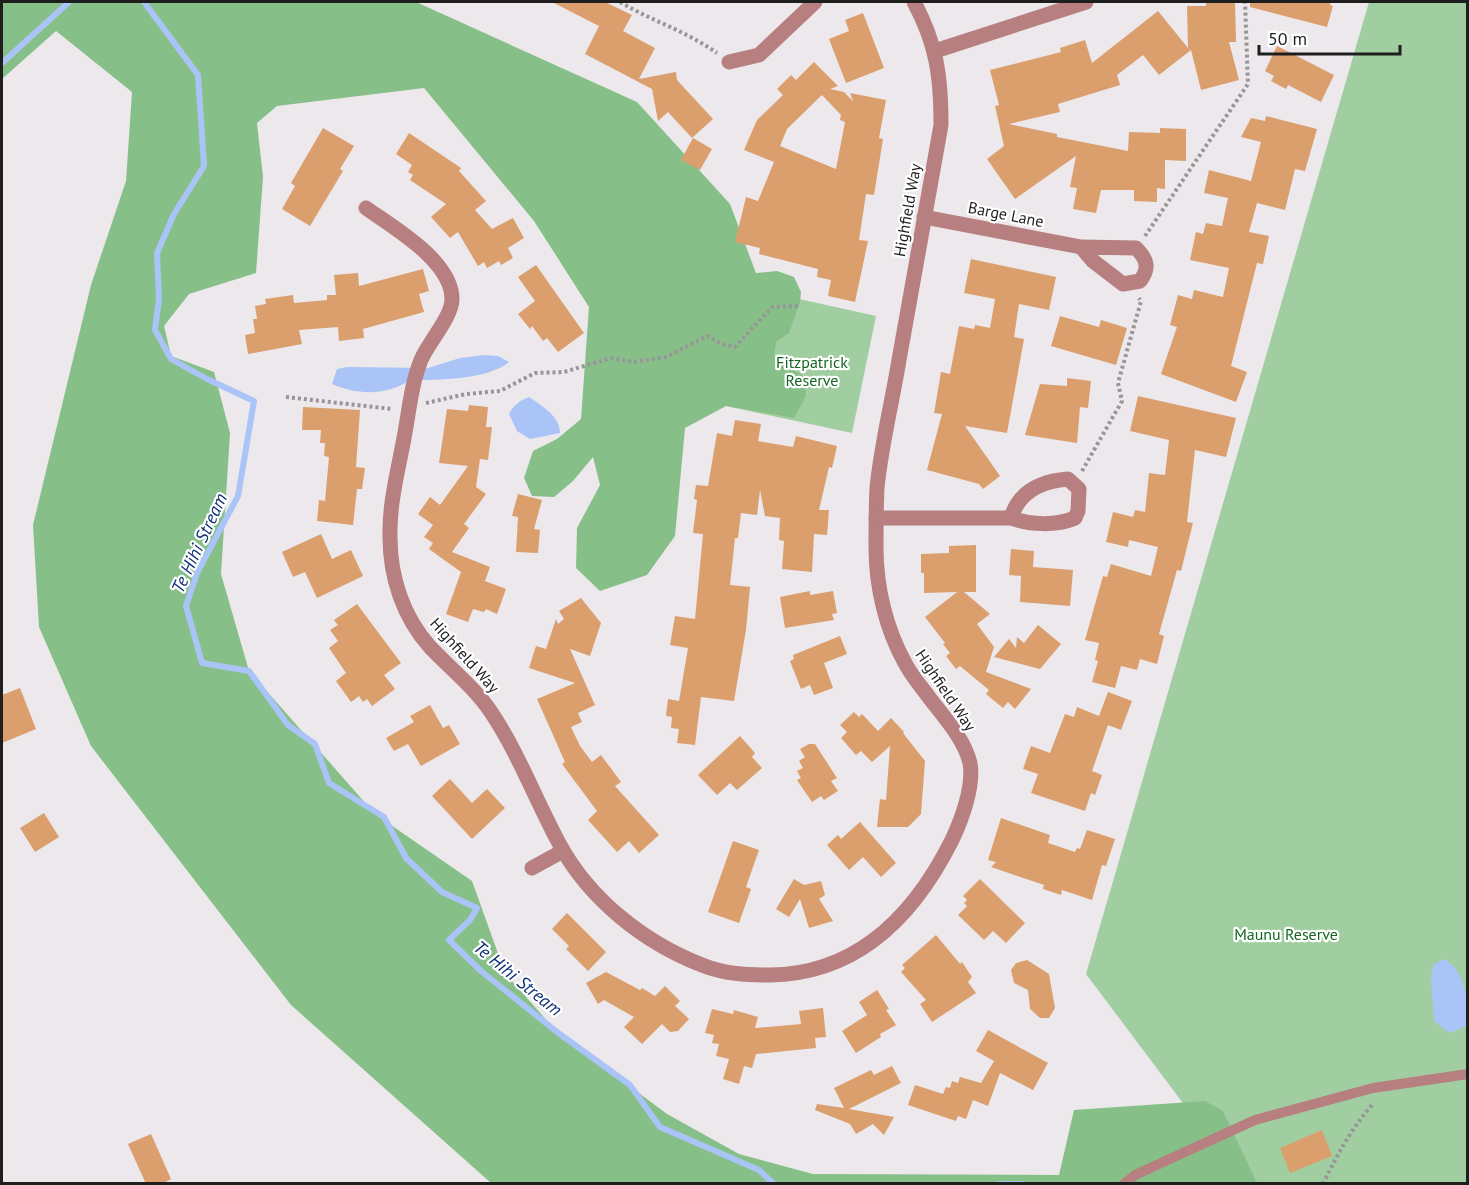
<svg xmlns="http://www.w3.org/2000/svg" width="1469" height="1185" font-family="'PT Sans',sans-serif">
	<rect width="100%" height="100%" fill="#ece8ec"/>
	<g fill="#a0cea1">
		<polygon points="1369,2 1467,2 1467,1183 1243,1183 1086,974"/>
		<polygon points="754,289 876,316 852,433 726,406"/>
	</g>
	<polygon fill="#87bf89" points="2,2 416,2 637,102 730,204 756,273 777,271 794,277 801,292 800,303 789,333 776,342 774,356 804,377 806,396 794,418 726,406 685,428 675,536 647,575 600,591 576,568 577,528 600,485 593,457 573,481 554,497 532,496 524,478 533,451 557,439 581,419 589,307 534,221 424,88 277,106 257,123 263,177 256,273 189,294 164,326 171,356 214,372 230,433 221,574 249,671 375,814 472,881 505,973 557,1032 667,1114 739,1154 813,1174 1059,1175 1074,1110 1205,1101 1223,1111 1257,1183 491,1183 291,1005 91,746 39,627 33,525 91,285 126,181 132,92 56,31 2,79"/>
	<g fill="#aac4f7">
		<path d="M 484,355 L 498,356 L 509,362 C 487,380 438,380 410,380 C 387,396 356,395 332,384 L 337,369 L 347,367 L 428,368 L 460,358 Z"/>
		<path d="M 529,397 C 542,406 560,416 560,433 L 530,439 L 517,431 L 509,414 C 514,405 519,401 529,397 Z"/>
		<path d="M 1444,959 C 1467,971 1468,1003 1467,1026 L 1449,1033 L 1434,1021 C 1434,1001 1428,982 1434,964 Z"/>
	</g>
	<g fill="none" stroke-linecap="round" stroke-linejoin="round">
		<g stroke="#aac4f7" stroke-width="6">
			<polyline points="144,2 198,75 204,166 174,214 157,253 159,299 155,330 171,359 207,379 254,401 238,496 197,573 186,606 202,663 249,671 288,725 315,744 329,783 384,817 406,858 442,892 477,908 470,920 449,940 481,971 557,1032 630,1085 660,1127 759,1170 774,1184"/>
			<polyline points="2,63 69,2"/>
			<polyline points="999,1184 1023,1184"/>
		</g>
	</g>
	<g fill="#db9f6e" fill-rule="evenodd">
		<polygon points="552,2 605,2 632,15 623,31 655,48 639,79 676,72 677,80 713,119 692,138 668,112 658,121 652,89 585,54 599,26"/>
		<polygon points="1206,2 1235,2 1236,42 1229,42 1239,80 1201,90 1191,50 1159,75 1143,55 1117,75 1120,85 1058,104 1060,112 1009,124 1057,134 1057,137 1128,151 1129,132 1160,133 1160,128 1186,129 1186,161 1165,160 1165,189 1157,188 1157,202 1134,201 1134,190 1101,190 1096,213 1073,209 1077,188 1070,187 1076,156 1015,199 987,159 1004,146 995,106 999,105 990,70 1061,52 1060,48 1085,40 1092,63 1158,11 1188,48 1187,6 1206,6"/>
		<polygon points="1250,2 1331,2 1330,5 1333,6 1327,27 1250,7"/>
		<polygon points="863,13 884,68 846,83 829,39 849,31 845,20"/>
		<polygon points="1277,46 1334,75 1321,102 1288,85 1286,89 1271,81 1274,76 1265,71"/>
		<path d="M 814,62 L 838,86 L 830,89 L 844,92 L 853,101 L 850,93 L 886,100 L 879,138 L 883,139 L 874,195 L 866,194 L 859,240 L 868,241 L 855,302 L 828,296 L 831,280 L 817,277 L 818,269 L 759,254 L 760,248 L 735,242 L 746,197 L 758,201 L 774,162 L 744,150 L 757,120 L 783,95 L 777,89 L 791,75 L 796,80 ZM 822,95 L 841,115 L 840,120 L 845,122 L 836,169 L 780,146 L 787,129 Z"/>
		<polygon points="1266,116 1317,129 1305,171 1295,169 1285,210 1257,203 1249,232 1269,236 1263,264 1257,263 1231,366 1247,372 1236,402 1161,374 1177,327 1170,325 1178,295 1192,299 1194,290 1223,297 1229,268 1190,260 1196,232 1203,234 1206,223 1222,226 1228,198 1204,193 1209,170 1251,181 1261,142 1241,137 1251,118 1265,121"/>
		<polygon points="323,128 354,146 340,169 343,171 310,226 282,209 295,186 291,183"/>
		<polygon points="409,133 461,168 459,171 486,201 475,210 492,229 513,218 524,238 508,248 513,258 501,265 499,261 487,268 484,262 478,266 458,232 450,238 431,217 446,204 410,180 413,175 408,172 412,165 396,154"/>
		<polygon points="693,138 712,149 700,170 681,160"/>
		<polygon points="971,259 1056,277 1049,310 1019,304 1014,337 1024,339 1007,433 965,426 1000,476 983,489 979,484 927,470 942,414 934,413 941,372 950,374 959,326 974,329 975,325 990,328 995,299 964,293"/>
		<polygon points="536,265 584,333 558,352 547,338 543,341 532,326 530,329 518,314 535,301 518,277"/>
		<polygon points="423,269 429,291 419,294 424,312 363,329 364,338 339,341 338,327 299,330 302,344 248,354 245,335 255,333 253,319 257,319 255,306 266,304 265,299 293,295 294,303 327,300 327,295 336,295 334,275 358,273 359,286"/>
		<polygon points="1060,316 1099,327 1101,320 1127,328 1116,365 1051,346"/>
		<polygon points="1067,378 1091,381 1088,408 1080,407 1077,443 1025,435 1040,384 1067,386"/>
		<polygon points="1138,396 1236,418 1226,457 1195,450 1187,522 1193,523 1181,571 1177,570 1159,634 1164,636 1157,664 1140,659 1137,670 1121,666 1115,688 1092,682 1098,661 1095,660 1099,643 1085,640 1103,576 1107,577 1111,564 1151,576 1158,547 1129,540 1128,547 1106,542 1113,512 1133,517 1135,510 1145,512 1149,473 1165,475 1169,440 1130,431"/>
		<polygon points="469,405 488,407 486,427 492,427 488,460 480,459 476,487 486,494 464,524 469,528 452,552 490,567 485,581 506,589 497,614 486,609 484,612 473,609 468,622 446,614 461,572 429,549 433,543 424,537 433,525 418,514 430,497 440,505 468,466 439,463 447,409 468,411"/>
		<polygon points="303,407 360,410 356,467 365,468 362,489 357,489 353,525 317,521 319,500 325,501 329,457 324,456 325,443 320,443 321,430 302,430"/>
		<polygon points="735,420 761,424 758,441 793,447 796,436 837,446 832,468 829,467 819,510 829,510 827,535 814,534 812,572 782,569 784,541 779,540 780,518 765,516 760,490 757,515 741,513 738,538 735,538 730,585 750,587 746,630 734,701 701,697 695,745 677,743 679,729 671,728 672,717 666,716 668,699 679,701 688,648 670,645 675,616 695,619 703,534 693,533 697,500 694,499 696,485 708,486 717,433 732,436"/>
		<polygon points="518,494 542,500 534,529 540,530 538,553 516,552 518,517 512,516"/>
		<polygon points="321,534 332,559 351,550 363,576 317,598 305,572 293,577 282,552"/>
		<polygon points="976,545 976,592 964,592 990,614 977,624 994,647 986,672 1031,689 1015,709 1008,702 1003,708 986,694 989,690 960,666 956,669 946,656 950,653 943,644 945,643 925,617 957,592 924,593 924,573 921,573 921,554 949,553 949,546"/>
		<polygon points="1011,549 1034,551 1033,567 1073,570 1070,606 1020,602 1021,576 1009,575"/>
		<polygon points="810,591 810,595 833,591 837,613 832,614 834,620 785,628 780,597"/>
		<polygon points="581,598 601,623 590,656 570,649 595,705 578,713 582,722 571,727 580,746 592,762 601,755 621,782 615,786 659,835 639,853 629,841 617,852 588,820 597,811 562,764 565,762 537,699 575,683 529,668 536,646 546,649 556,619 558,624 564,619 559,611"/>
		<polygon points="357,604 401,663 384,675 395,689 372,706 367,699 363,702 359,696 351,702 336,681 346,673 329,648 338,641 330,630 338,625 334,620"/>
		<polygon points="1038,625 1061,644 1040,669 994,657 1009,639 1016,648 1017,637 1024,643"/>
		<polygon points="840,636 847,654 824,663 833,688 814,695 810,685 801,689 790,661 794,659 793,655"/>
		<polygon points="20,688 36,729 2,743 2,695"/>
		<polygon points="1108,692 1132,701 1121,730 1108,725 1092,771 1102,775 1095,795 1091,793 1085,811 1031,793 1038,774 1023,769 1031,746 1050,753 1065,714 1074,717 1077,707 1099,716"/>
		<polygon points="430,705 443,728 449,725 460,744 421,766 408,744 394,751 386,738 414,722 410,716"/>
		<polygon points="854,712 859,717 862,714 878,731 891,718 904,732 903,733 925,761 921,814 908,827 877,827 880,799 886,800 890,746 872,762 861,751 856,755 841,738 847,732 840,725"/>
		<polygon points="740,736 755,753 752,757 762,768 737,790 730,783 717,795 698,775"/>
		<polygon points="809,744 815,744 837,778 831,781 838,791 824,800 821,796 812,802 797,780 801,778 797,771 803,768 799,761 805,757 800,749"/>
		<polygon points="450,779 472,803 487,789 505,808 472,839 432,796"/>
		<polygon points="44,813 59,837 35,852 20,828"/>
		<polygon points="1001,818 1050,835 1048,843 1075,852 1077,848 1080,849 1087,830 1115,839 1106,866 1102,865 1092,900 1062,890 1061,895 1043,889 1044,885 991,867 996,862 988,860"/>
		<polygon points="860,822 896,863 881,877 863,857 849,870 827,845 838,835 841,839"/>
		<polygon points="733,841 759,850 746,887 751,889 739,923 708,912"/>
		<polygon points="794,879 804,885 821,881 825,895 819,899 833,921 809,928 800,899 789,917 776,909"/>
		<polygon points="980,879 1025,923 1006,943 993,931 984,940 958,915 967,906 964,903 967,900 963,896"/>
		<polygon points="567,913 606,952 588,971 566,949 569,946 552,929"/>
		<polygon points="936,935 960,964 962,962 972,977 968,982 976,993 932,1022 920,1004 926,1000 901,972 905,968 902,965"/>
		<polygon points="1027,960 1049,974 1055,1008 1049,1018 1040,1018 1030,1009 1028,990 1014,983 1011,970 1016,963"/>
		<polygon points="606,972 640,990 642,988 655,996 665,986 680,1001 675,1006 689,1019 678,1031 670,1032 662,1024 642,1044 624,1027 634,1017 604,1000 598,1004 586,983"/>
		<polygon points="877,990 889,1009 886,1010 896,1025 880,1034 881,1037 856,1053 842,1031 867,1015 859,1002"/>
		<polygon points="823,1008 826,1037 815,1038 816,1048 756,1054 752,1068 744,1066 739,1084 723,1079 729,1059 716,1056 719,1044 712,1043 714,1035 705,1033 712,1009 733,1014 734,1010 758,1017 755,1028 801,1024 799,1011"/>
		<polygon points="988,1030 1048,1063 1033,1090 1000,1073 988,1106 973,1100 966,1119 958,1116 956,1121 908,1105 915,1085 943,1094 946,1087 950,1088 952,1081 958,1083 960,1077 981,1083 994,1061 976,1051"/>
		<polygon points="892,1066 901,1083 849,1109 894,1117 884,1135 873,1124 856,1134 850,1124 815,1110 817,1104 844,1108 834,1088 871,1070 874,1075"/>
		<polygon points="1322,1130 1332,1156 1290,1173 1280,1148"/>
		<polygon points="151,1134 171,1179 162,1184 146,1184 128,1144"/>
	</g>
	<g fill="none" stroke-linecap="round" stroke-linejoin="round">
		<g stroke="#989598" stroke-width="4" stroke-dasharray="3 3" stroke-linecap="butt">
			<path d="M 620,2 C 652,21 686,31 717,53"/>
			<polyline points="1145,236 1248,84 1245,2"/>
			<polyline points="286,397 392,409"/>
			<polyline points="426,403 466,394 500,391 535,373 564,372 611,358 634,362 666,357 707,336 722,344 735,347 772,307 800,306"/>
			<polyline points="1082,471 1122,401 1118,383 1141,301 1139,298"/>
			<path d="M 1323,1184 C 1337,1155 1352,1127 1374,1103"/>
		</g>
		<polyline stroke="#b77f7f" stroke-width="10" points="1124,1184 1135,1175 1255,1120 1373,1088 1468,1074"/>
		<g stroke="#b77f7f" stroke-width="15">
			<polyline points="935,51 1086,2"/>
			<polyline points="729,62 759,55 815,2"/>
			<path d="M 366,208 C 394,228 452,261 452,299 C 452,317 428,343 421,360 C 411,385 409,412 404,438 C 398,471 389,504 390,537 C 390,577 403,617 430,647 C 451,669 474,687 491,712 C 519,754 536,801 560,845 C 590,900 645,943 702,965 C 724,974 747,975 770,975 C 859,974 915,914 952,840 C 962,819 974,786 970,763 C 964,738 943,716 928,696 C 920,685 911,675 905,663 C 886,629 876,587 876,548 C 876,528 876,508 877,488 C 881,446 892,403 899,360 C 913,282 927,203 941,125 C 941,77 937,45 914,2"/>
			<path d="M 924,217 L 1081,247 L 1093,261 L 1123,284 L 1140,281 C 1150,268 1147,259 1136,248 L 1081,247"/>
			<path d="M 876,518 L 1011,518 C 1030,525 1056,526 1075,518 L 1078,511 L 1079,489 L 1068,479 C 1042,481 1019,491 1011,518"/>
			<polyline points="532,868 563,851"/>
		</g>
	</g>
	<g text-anchor="middle" dominant-baseline="central" stroke-width="4.5" stroke-linejoin="round" paint-order="stroke">
		<g font-size="16" fill="#1f1e1f" stroke="#fff">
			<text transform="translate(907 210) rotate(-80)">Highfield Way</text>
			<text transform="translate(1006 214) rotate(11)">Barge Lane</text>
			<text transform="translate(465 655) rotate(48)">Highfield Way</text>
			<text transform="translate(946 690) rotate(56)">Highfield Way</text>
		</g>
		<g font-size="16" fill="#136522" stroke="#fff">
			<text x="812" y="362">Fitzpatrick<tspan x="812" dy="18">Reserve</tspan></text>
			<text x="1286" y="934">Maunu Reserve</text>
		</g>
		<g font-size="18" font-style="italic" fill="#113077" stroke="#fff">
			<text transform="translate(199 543) rotate(-65)">Te Hihi Stream</text>
			<text transform="translate(518 978) rotate(39)">Te Hihi Stream</text>
		</g>
	</g>
	<rect width="1469" height="1185" fill="none" stroke="#1f1e1f" stroke-width="6"/>
	<path d="M1259 45v9h141v-9" fill="none" stroke="#1f1e1f" stroke-width="3"/>
	<text x="1268" y="45" font-size="18" fill="#1f1e1f" stroke="#ffffff" stroke-width="4.5" paint-order="stroke">50 m</text>
</svg>
